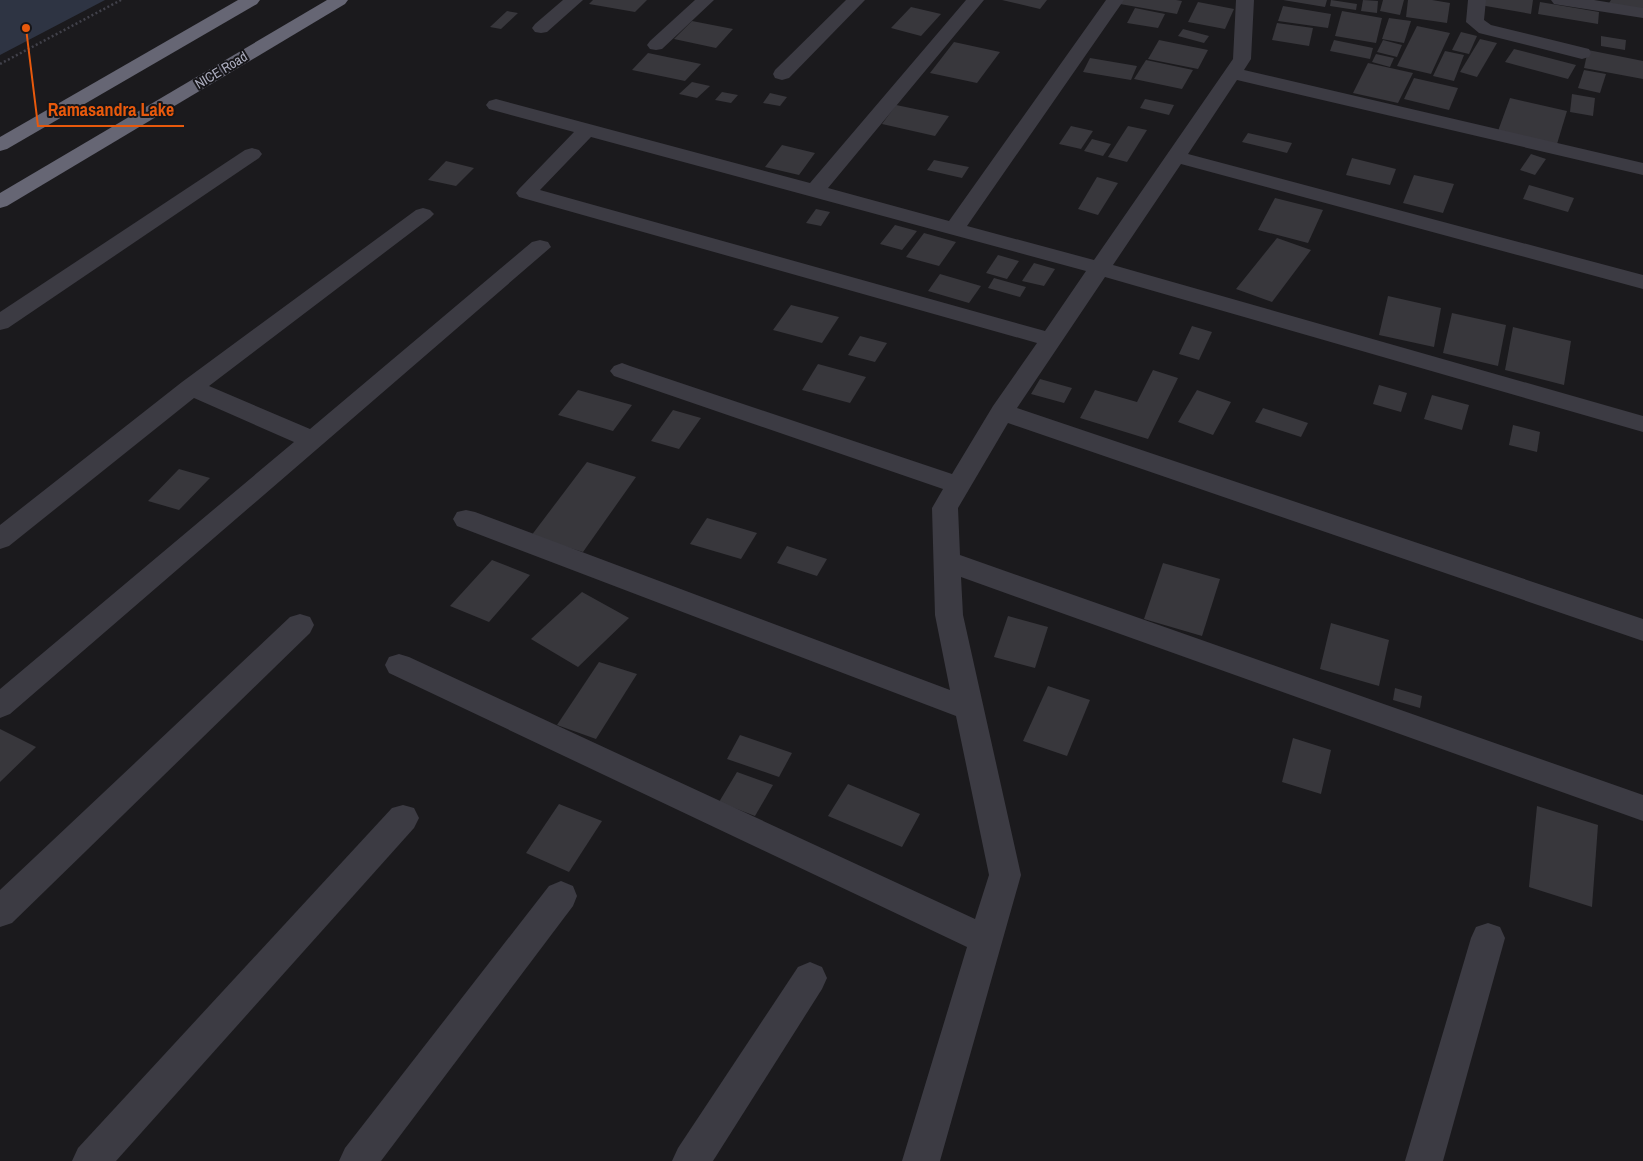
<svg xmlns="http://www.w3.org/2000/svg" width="1643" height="1161" font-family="'Archivo Narrow',sans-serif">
	<rect width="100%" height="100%" fill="#1b1a1d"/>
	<polygon fill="#2e3443" points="0,0 105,0 0,55"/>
	<g fill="#38373c">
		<polygon points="593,0 647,0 635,12 589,4"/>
		<polygon points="1002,0 1047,0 1040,9"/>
		<polygon points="1123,0 1176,0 1182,1 1177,14 1120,4"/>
		<polygon points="1283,0 1327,0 1325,7"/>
		<polygon points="1331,0 1357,4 1356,10 1330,6"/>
		<polygon points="1363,0 1378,1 1377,13 1361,11"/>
		<polygon points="1383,0 1404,0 1400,15 1380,11"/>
		<polygon points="1408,0 1432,0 1450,3 1447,23 1406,17"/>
		<polygon points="1481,0 1533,0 1531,14 1480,5"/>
		<polygon points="1611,0 1643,0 1643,10 1609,3"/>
		<polygon points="1198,2 1234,9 1225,29 1188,22"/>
		<polygon points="1540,2 1599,12 1598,24 1538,14"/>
		<polygon points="1283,6 1331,14 1328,28 1278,21"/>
		<polygon points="911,7 941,14 921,36 891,28"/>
		<polygon points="1135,8 1165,14 1158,28 1127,23"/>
		<polygon points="507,11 518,13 501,29 490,27"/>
		<polygon points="1342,11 1382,18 1376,43 1335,36"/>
		<polygon points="1389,18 1411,21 1404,43 1382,39"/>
		<polygon points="692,21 733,29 716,48 674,39"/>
		<polygon points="1277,23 1313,28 1309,46 1272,40"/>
		<polygon points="1417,26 1450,33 1431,74 1397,66"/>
		<polygon points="1183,29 1209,36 1204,43 1178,36"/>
		<polygon points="1461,32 1477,36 1469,54 1452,50"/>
		<polygon points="1601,36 1626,40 1625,50 1601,46"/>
		<polygon points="1480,39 1497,43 1477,77 1460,72"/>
		<polygon points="1159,40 1208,50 1198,69 1148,59"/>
		<polygon points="1334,40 1373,48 1370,59 1330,51"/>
		<polygon points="1383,40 1402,45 1397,57 1377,52"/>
		<polygon points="954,42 1000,52 977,83 930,73"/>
		<polygon points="1514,49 1576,65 1568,79 1505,62"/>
		<polygon points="1588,50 1643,61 1643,79 1584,68"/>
		<polygon points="1445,51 1464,55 1454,81 1433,76"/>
		<polygon points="648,53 701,64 685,81 632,70"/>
		<polygon points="1376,54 1394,58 1390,67 1372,62"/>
		<polygon points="1090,58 1137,66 1131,80 1083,72"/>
		<polygon points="1146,60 1193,70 1182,89 1134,79"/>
		<polygon points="1368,63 1413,73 1398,103 1353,93"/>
		<polygon points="1584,70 1606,74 1600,93 1578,88"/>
		<polygon points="1414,78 1458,88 1449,110 1404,99"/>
		<polygon points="692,82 710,86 697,98 679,94"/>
		<polygon points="722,92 738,95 731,103 715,100"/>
		<polygon points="770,93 787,97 780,106 763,103"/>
		<polygon points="1572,94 1595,98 1593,116 1570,112"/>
		<polygon points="1510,98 1567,111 1557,144 1498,131"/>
		<polygon points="1145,99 1174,105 1169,115 1140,108"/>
		<polygon points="896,105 949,116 935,136 882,124"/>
		<polygon points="1071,126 1093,131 1081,149 1059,144"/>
		<polygon points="1128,126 1147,130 1127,162 1108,157"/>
		<polygon points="1248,133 1292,143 1287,153 1242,142"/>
		<polygon points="1092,139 1111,144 1103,156 1084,151"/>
		<polygon points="782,145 815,153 799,175 765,167"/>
		<polygon points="1531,154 1546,159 1535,175 1520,170"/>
		<polygon points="1352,158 1396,169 1390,185 1346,175"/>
		<polygon points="934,160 969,167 962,178 927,170"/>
		<polygon points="446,161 474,168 456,186 428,180"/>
		<polygon points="1414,175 1454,184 1443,213 1403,203"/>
		<polygon points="1097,177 1118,183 1098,215 1078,209"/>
		<polygon points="1529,185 1574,198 1568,212 1523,199"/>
		<polygon points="1275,198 1323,210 1308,243 1258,230"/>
		<polygon points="816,209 830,212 821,226 806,223"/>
		<polygon points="895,225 917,231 902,250 880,244"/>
		<polygon points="924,233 956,242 939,266 906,257"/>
		<polygon points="1277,238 1311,250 1272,302 1236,289"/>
		<polygon points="998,255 1019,261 1007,279 986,273"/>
		<polygon points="1034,263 1055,269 1044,286 1022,281"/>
		<polygon points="940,274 981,286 969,303 928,291"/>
		<polygon points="994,278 1026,287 1020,297 988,288"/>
		<polygon points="1388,296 1441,308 1434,347 1379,335"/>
		<polygon points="791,305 839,317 822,343 773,330"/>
		<polygon points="1452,313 1506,325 1498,366 1443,353"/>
		<polygon points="1192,326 1212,332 1199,360 1179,354"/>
		<polygon points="1513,327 1571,341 1564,385 1505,370"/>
		<polygon points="860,336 887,343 875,362 848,355"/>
		<polygon points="818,364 866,377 850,403 802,390"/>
		<polygon points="1153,370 1178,378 1148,439 1080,418 1095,390 1137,402"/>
		<polygon points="1040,379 1072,388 1064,403 1031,394"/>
		<polygon points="1379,385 1407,393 1401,412 1373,404"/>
		<polygon points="578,390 632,405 613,431 558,415"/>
		<polygon points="1197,390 1231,402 1213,435 1178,422"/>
		<polygon points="1432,395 1469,405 1462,430 1424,419"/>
		<polygon points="1263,408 1308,423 1301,437 1255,422"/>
		<polygon points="673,410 701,418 679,449 651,441"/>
		<polygon points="1513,425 1540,432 1537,452 1509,445"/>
		<polygon points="587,462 636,477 583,552 531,536"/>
		<polygon points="179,469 210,478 179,510 148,501"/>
		<polygon points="707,518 757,533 741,559 690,544"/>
		<polygon points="787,546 827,559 817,576 777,563"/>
		<polygon points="492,560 530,575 489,622 450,606"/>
		<polygon points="1163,563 1220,579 1202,636 1144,619"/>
		<polygon points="582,592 629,618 578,667 531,639"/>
		<polygon points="1008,616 1048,627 1035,668 994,657"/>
		<polygon points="1331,623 1389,640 1379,686 1320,669"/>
		<polygon points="599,662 637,674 596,739 557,725"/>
		<polygon points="1048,686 1090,700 1067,756 1023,741"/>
		<polygon points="1395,688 1422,696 1420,708 1393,700"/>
		<polygon points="0,729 36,747 0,782"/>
		<polygon points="740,735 792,753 779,777 727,759"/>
		<polygon points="1293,738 1331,750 1321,794 1282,782"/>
		<polygon points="737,772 773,785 755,816 719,802"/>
		<polygon points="848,784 920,814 902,847 828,816"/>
		<polygon points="559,804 602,821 569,872 526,853"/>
		<polygon points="1537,806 1598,825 1592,907 1529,887"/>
	</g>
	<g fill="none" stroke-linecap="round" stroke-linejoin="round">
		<polyline stroke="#41414a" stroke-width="2.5" stroke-dasharray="2 2.5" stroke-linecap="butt" points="0,64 121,0"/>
		<g fill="#3c3b43" fill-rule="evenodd">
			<polygon points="563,0 583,0 547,32 541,33 535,32 532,28 535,24"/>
			<polygon points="695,0 714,0 662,49 656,50 650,49 647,45 650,41"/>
			<polygon points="846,0 865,0 789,78 782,80 775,78 773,74 775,70"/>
			<path d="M 966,0 L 984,0 L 828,188 L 949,221 L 1106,0 L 1124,0 L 967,226 L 1094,260 L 1233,59 L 1236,0 L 1254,0 L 1251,59 L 1244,70 L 1643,163 L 1643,175 L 1237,80 L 1188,154 L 1643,275 L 1643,289 L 1181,164 L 1113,265 L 1643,416 L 1643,432 L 1105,277 L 1017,408 L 1643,619 L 1643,641 L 1008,423 L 958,508 L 960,555 L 1643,795 L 1643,821 L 961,577 L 963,615 L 1021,875 L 940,1161 L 902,1161 L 967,947 L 389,673 L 385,665 L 389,657 L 399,654 L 409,657 L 975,919 L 989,875 L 956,716 L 457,526 L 453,519 L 457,512 L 466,510 L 475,512 L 950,690 L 935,615 L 932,508 L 943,489 L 614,376 L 610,371 L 614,366 L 622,363 L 630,366 L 952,474 L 993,406 L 1037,343 L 519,197 L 516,193 L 519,189 L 574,132 L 489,109 L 486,105 L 489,101 L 496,99 L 810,183 ZM 591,137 L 1086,271 L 1045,331 L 540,190 Z"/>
			<polygon points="1468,0 1486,0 1484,20 1491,25 1589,49 1591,53 1589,57 1582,59 1479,33 1466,22"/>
			<polygon points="1551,0 1594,0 1643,8 1643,18 1560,5 1554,4"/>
			<polygon points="252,148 259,150 262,154 259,158 8,328 0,330 0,312 245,150"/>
			<polygon points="423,208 430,210 434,214 430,218 209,386 310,429 532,242 540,240 548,242 551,247 10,714 0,718 0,689 294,442 194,398 9,546 0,549 0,525 182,382 416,210"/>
			<polygon points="300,614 310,617 314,625 310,633 12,923 0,927 0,890 290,617"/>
			<polygon points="403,805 414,808 419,818 414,828 116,1161 72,1161 78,1148 392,808"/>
			<polygon points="561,881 573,886 577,896 573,906 381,1161 339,1161 345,1148 549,886"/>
			<polygon points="1488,923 1500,927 1505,938 1443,1161 1405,1161 1471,938 1476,927"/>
			<polygon points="810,962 822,967 827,978 822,989 713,1161 672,1161 678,1148 798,967"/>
		</g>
		<g fill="#666674" fill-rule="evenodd">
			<polygon points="238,0 260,0 257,4 7,149 0,151 0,137"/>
			<polygon points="327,0 348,0 345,4 7,206 0,208 0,193"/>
		</g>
	</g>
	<g text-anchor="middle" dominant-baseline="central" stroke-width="4" stroke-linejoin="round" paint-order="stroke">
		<g font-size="14" fill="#acadbe" stroke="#161518">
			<text transform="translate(221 70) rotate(-31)">NICE Road</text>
		</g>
	</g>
	<path fill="none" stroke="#e8590c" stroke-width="2" d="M26 28L38 126H184"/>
	<circle fill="#e8590c" stroke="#161518" stroke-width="2" cx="26" cy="28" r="5"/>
	<g font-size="18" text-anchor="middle" font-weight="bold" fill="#e8590c" stroke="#161518" stroke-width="4" stroke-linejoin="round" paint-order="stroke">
		<text x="111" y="116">Ramasandra Lake</text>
	</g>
</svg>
